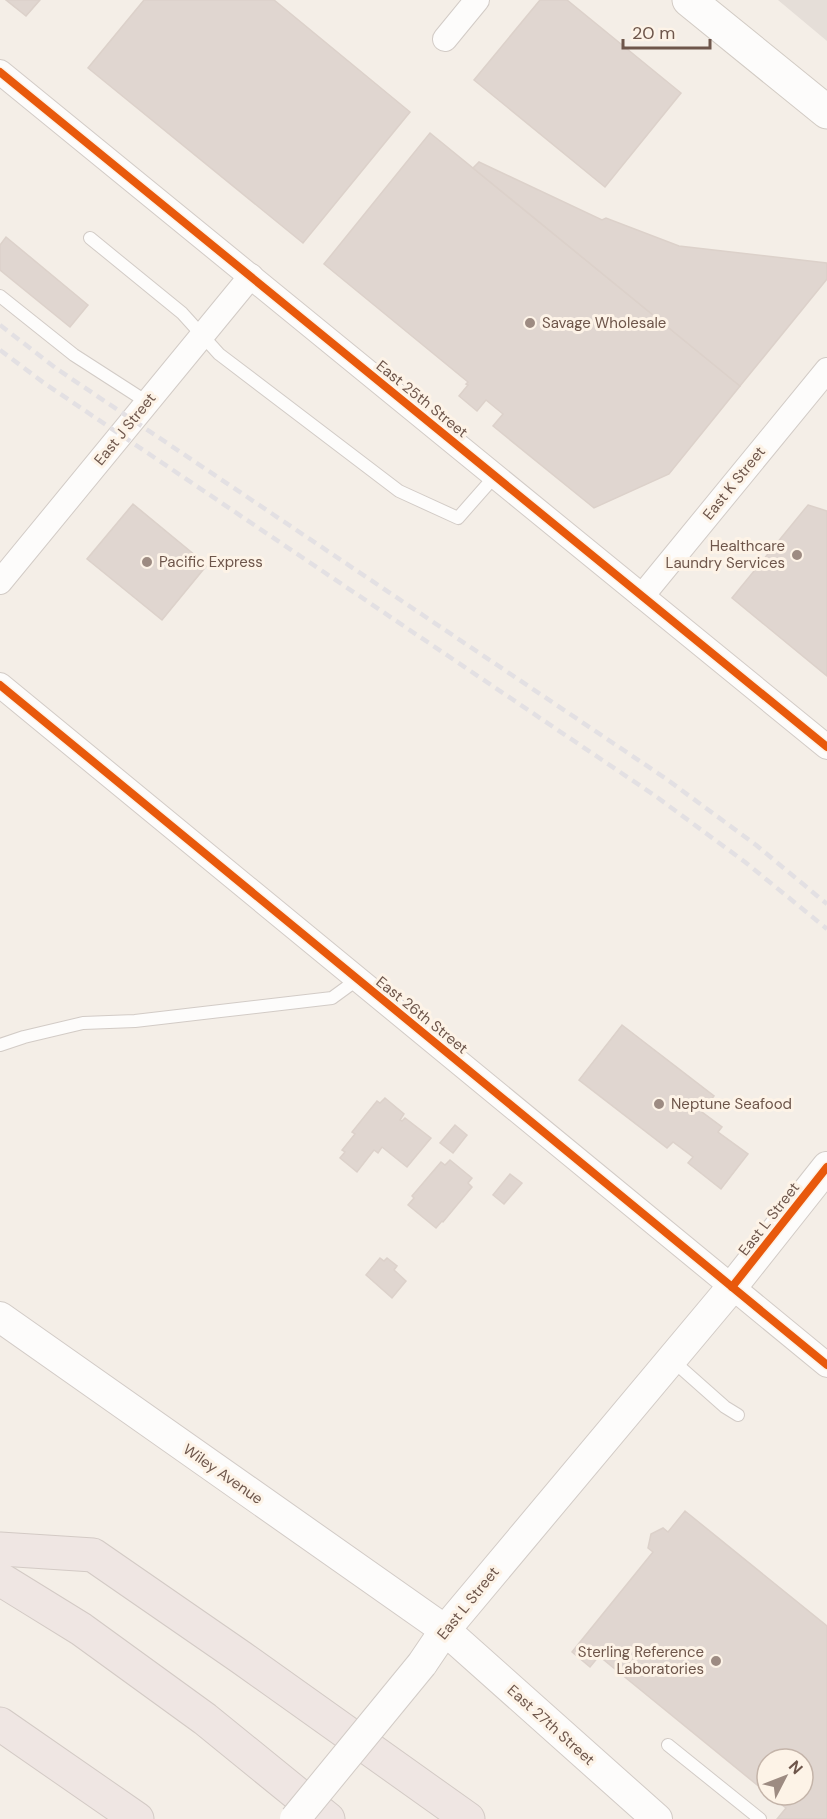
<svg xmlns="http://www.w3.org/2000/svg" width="827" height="1819" font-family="'DM Sans',sans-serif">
	<rect width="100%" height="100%" fill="#f4eee7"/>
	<polygon fill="#e5ded8" points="778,0 827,0 827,41"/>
	<g fill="#e0d6d0" stroke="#dcd1ca" stroke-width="1.5">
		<polygon points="6,0 40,0 26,16"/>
		<polygon points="144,0 274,0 410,112 303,243 88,68"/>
		<polygon points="540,0 567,0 681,93 605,187 474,80"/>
		<polygon points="430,133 740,386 669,474 594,508 493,426 503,414 486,400 477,411 459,396 468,385 466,384 468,382 324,264"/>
		<polygon points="479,162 602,220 606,218 679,246 827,263 827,279 740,386 473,168"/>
		<polygon points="6,237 88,305 70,327 0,270 0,245"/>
		<polygon points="133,504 207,565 162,620 87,559"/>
		<polygon points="808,505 827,511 827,676 732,598"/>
		<polygon points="622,1025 714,1096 702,1112 722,1127 718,1132 748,1154 721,1189 688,1163 693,1157 673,1142 667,1148 579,1080"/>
		<polygon points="385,1098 404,1114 400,1120 402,1121 405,1118 431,1138 407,1167 382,1147 378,1153 374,1150 357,1172 340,1158 345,1152 342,1150 355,1134 352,1132 377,1101 380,1103"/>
		<polygon points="455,1125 467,1135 453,1153 440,1143"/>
		<polygon points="450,1160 472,1178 468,1183 472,1187 443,1222 442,1221 436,1228 408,1205 414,1198 412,1196 441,1162 445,1165"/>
		<polygon points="510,1174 522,1183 504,1204 493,1195"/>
		<polygon points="380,1258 384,1261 387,1258 397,1266 394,1270 406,1281 392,1298 366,1275"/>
		<polygon points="685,1511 827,1626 827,1819 777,1819 786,1808 769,1795 803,1795 803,1759 767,1759 767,1793 599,1656 590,1667 572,1652 653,1552 648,1548 651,1534 663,1528 668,1532"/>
	</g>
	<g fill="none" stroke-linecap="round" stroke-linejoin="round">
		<defs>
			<g id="service">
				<polyline points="90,238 182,313 219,354 399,491 458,518 495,476"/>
				<polyline points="0,296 74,355 147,402"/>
				<polyline points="0,1045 24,1037 83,1023 135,1021 332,998 358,979"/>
				<polyline points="672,1360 725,1407 738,1415"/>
				<polyline points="668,1745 760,1819"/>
			</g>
			<g id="minor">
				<polyline points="445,39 477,0"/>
				<polyline points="0,72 827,747"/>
				<polyline points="0,582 251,276"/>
				<polyline points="642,596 827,370"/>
				<polyline points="0,685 827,1365"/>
			</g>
			<g id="tertiary">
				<polyline points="0,1317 445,1630 657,1819"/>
				<polyline points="422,1664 445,1630 732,1287 827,1167"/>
			</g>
			<polyline id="secondary" points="689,0 827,112"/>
			<g id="motorway">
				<polyline points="0,1549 93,1555 242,1658 468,1819"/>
				<polyline points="0,1579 81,1629 205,1719 328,1819"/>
				<polyline points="0,1724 137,1819"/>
			</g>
		</defs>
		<use href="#service" stroke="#d2cbc6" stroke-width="14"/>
		<use href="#minor" stroke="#d2cbc6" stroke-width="26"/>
		<use href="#tertiary" stroke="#d2cbc6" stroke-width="32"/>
		<use href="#secondary" stroke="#d2cbc4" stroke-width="35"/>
		<use href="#motorway" stroke="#d3cac5" stroke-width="35"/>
		<use href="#service" stroke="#fdfcfb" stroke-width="12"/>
		<use href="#minor" stroke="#fdfcfb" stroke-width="24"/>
		<use href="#tertiary" stroke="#fdfcfb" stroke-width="30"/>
		<use href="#secondary" stroke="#fdfcfb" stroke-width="33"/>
		<use href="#motorway" stroke="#efe6e3" stroke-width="33"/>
		<g stroke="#e3e0e3" stroke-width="4.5" stroke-dasharray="9 6" stroke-linecap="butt">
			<polyline points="0,325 57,369 665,778 756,845 827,904"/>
			<polyline points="0,350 44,383 654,795 745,862 827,929"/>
		</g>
		<defs>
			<polyline id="tertiary-bridge" points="295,1819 422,1664"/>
		</defs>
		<use href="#tertiary-bridge" stroke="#d2cbc6" stroke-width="32" stroke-linecap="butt"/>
		<use href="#tertiary-bridge" stroke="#fdfcfb" stroke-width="30"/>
		<defs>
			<g id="cycleway">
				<polyline points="0,72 827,747"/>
				<polyline points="0,685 827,1365"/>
				<polyline points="732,1287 827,1167"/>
			</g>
		</defs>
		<use href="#cycleway" stroke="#fdf3e7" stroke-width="11"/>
		<use href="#cycleway" stroke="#e8590c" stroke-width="8"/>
	</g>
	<g fill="#9d8b82" stroke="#fdf3e7" stroke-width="2">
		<circle cx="530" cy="323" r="6"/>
		<circle cx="797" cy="555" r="6"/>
		<circle cx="147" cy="562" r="6"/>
		<circle cx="659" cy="1104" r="6"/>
		<circle cx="716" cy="1661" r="6"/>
	</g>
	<g text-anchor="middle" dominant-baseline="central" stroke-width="6" stroke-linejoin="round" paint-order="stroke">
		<g font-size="15" fill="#6e564b" stroke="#fdf3e7" text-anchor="start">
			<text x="542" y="323">Savage Wholesale</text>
			<text x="785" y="546" text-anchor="end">Healthcare<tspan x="785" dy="17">Laundry Services</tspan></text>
			<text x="159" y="562">Pacific Express</text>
			<text x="671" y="1104">Neptune Seafood</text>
			<text x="704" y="1652" text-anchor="end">Sterling Reference<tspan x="704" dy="17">Laboratories</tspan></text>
		</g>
		<g font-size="15" fill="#6e564b" stroke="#fdf3e7">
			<text transform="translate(422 399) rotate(39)">East 25th Street</text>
			<text transform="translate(125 429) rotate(-51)">East J Street</text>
			<text transform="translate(734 483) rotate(-51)">East K Street</text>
			<text transform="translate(422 1015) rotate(39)">East 26th Street</text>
			<text transform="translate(769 1219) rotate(-52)">East L Street</text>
			<text transform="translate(223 1474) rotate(35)">Wiley Avenue</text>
			<text transform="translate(468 1603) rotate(-51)">East L Street</text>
			<text transform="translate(551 1725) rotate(42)">East 27th Street</text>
		</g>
	</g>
	<g transform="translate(785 1777) rotate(48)"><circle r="28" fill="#fdf3e7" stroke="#c4b4a9" stroke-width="1.5"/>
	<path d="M0-4.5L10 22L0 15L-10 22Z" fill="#9d8b82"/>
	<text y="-9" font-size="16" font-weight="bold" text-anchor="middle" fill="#6e564b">N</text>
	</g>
	<path d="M623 39v9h87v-9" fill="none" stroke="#6e564b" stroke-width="3"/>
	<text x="632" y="39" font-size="18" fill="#6e564b" stroke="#fdf3e7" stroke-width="4.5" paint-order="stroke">20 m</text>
</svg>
